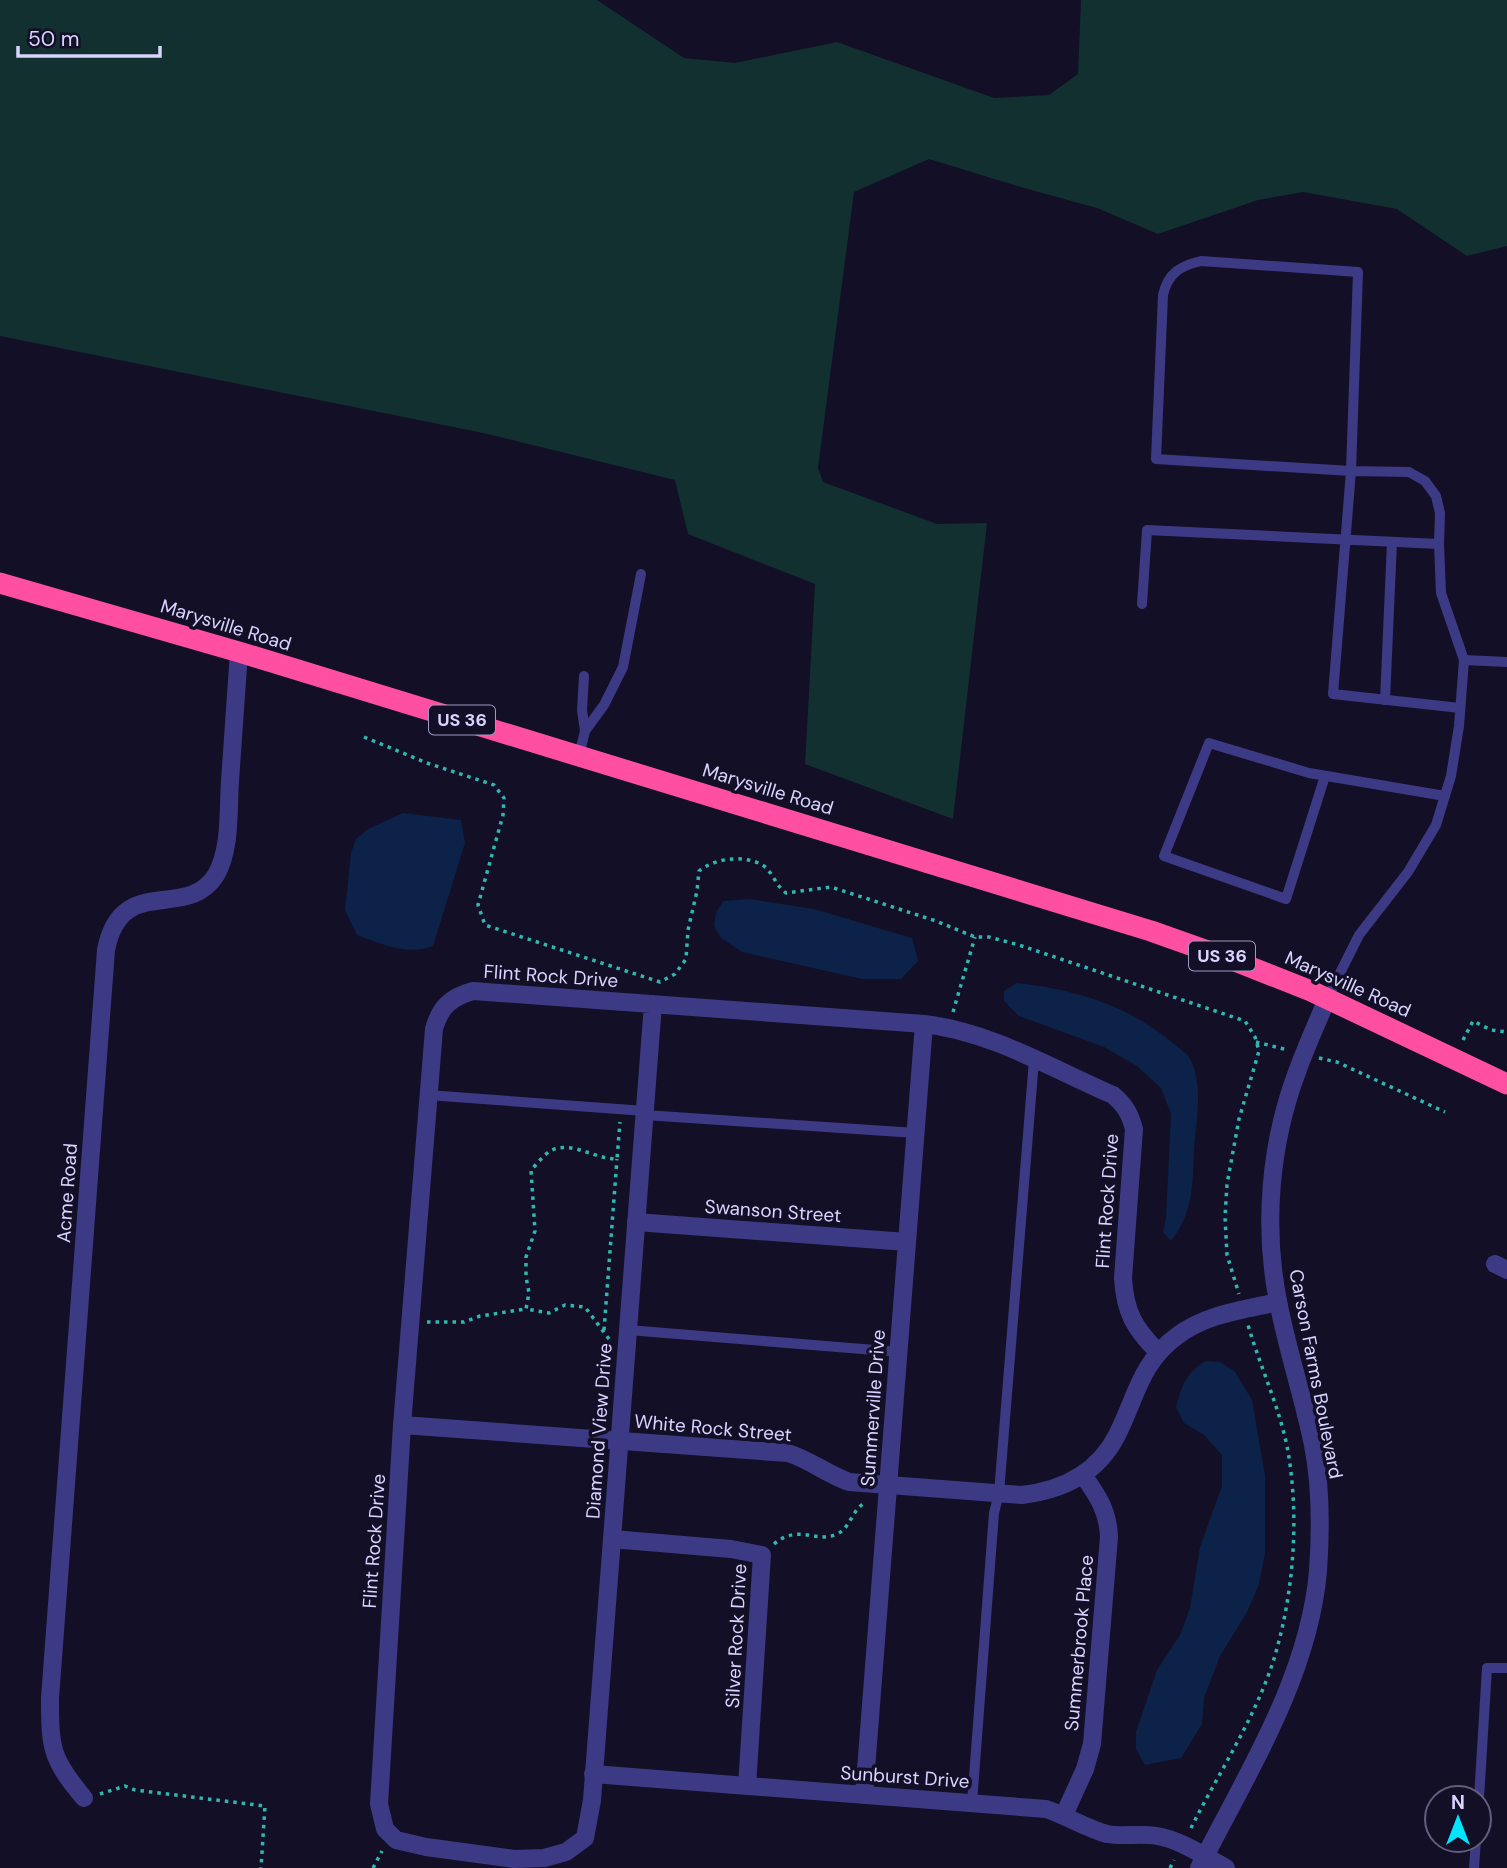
<svg xmlns="http://www.w3.org/2000/svg" width="1507" height="1868" font-family="'DM Sans',sans-serif">
	<rect width="100%" height="100%" fill="#130f26"/>
	<polygon fill="#12302f" points="0,0 597,0 684,58 735,63 837,42 994,98 1049,95 1078,74 1081,0 1507,0 1507,246 1467,256 1397,209 1303,192 1258,200 1158,234 1097,208 1024,188 929,159 854,192 818,468 823,482 937,524 987,523 953,819 805,764 815,584 688,534 675,480 483,433 0,336"/>
	<g fill="#0c2248">
		<path d="M 403,813 L 461,820 L 465,843 L 433,946 C 408,956 381,944 357,935 L 345,910 L 351,853 L 356,839 L 368,829 Z"/>
		<polygon points="750,899 814,909 912,938 918,961 901,979 862,979 742,952 721,938 714,926 716,913 723,901"/>
		<path d="M 1017,983 C 1074,989 1131,1006 1175,1045 C 1180,1049 1188,1054 1190,1059 C 1204,1085 1196,1122 1194,1150 C 1193,1183 1193,1214 1171,1241 L 1163,1232 L 1166,1218 L 1171,1114 L 1161,1088 L 1137,1066 L 1104,1047 L 1019,1016 L 1004,1001 L 1004,991 Z"/>
		<path d="M 1206,1361 L 1220,1362 L 1235,1372 L 1252,1400 L 1265,1475 L 1265,1553 L 1259,1584 L 1247,1612 L 1220,1656 L 1204,1698 L 1202,1724 L 1181,1758 L 1145,1765 L 1136,1749 L 1136,1732 L 1157,1670 L 1180,1635 L 1190,1608 L 1200,1547 L 1222,1486 L 1222,1455 L 1204,1435 L 1184,1423 L 1176,1407 C 1181,1387 1187,1371 1206,1361 Z"/>
	</g>
	<g fill="none" stroke-linecap="round" stroke-linejoin="round">
		<g stroke="#2fb8b0" stroke-width="3.5" stroke-dasharray="3.5 5" stroke-linecap="butt">
			<path d="M 364,737 L 427,763 L 494,785 L 504,798 L 503,815 L 478,905 L 485,925 L 660,982 L 675,974 L 686,959 L 688,930 L 697,891 L 699,871 C 715,858 745,854 764,866 C 773,873 776,886 786,893 L 831,887 L 936,921 L 975,937 L 989,937 L 1019,945 L 1245,1021 L 1255,1037 L 1259,1051 L 1239,1119 L 1227,1184 L 1225,1217 L 1227,1255 L 1239,1294"/>
			<polyline points="953,1012 975,937"/>
			<polyline points="1463,1040 1473,1021 1491,1030 1507,1032"/>
			<polyline points="1256,1042 1288,1050"/>
			<polyline points="1319,1058 1337,1062 1445,1112"/>
			<polyline points="427,1322 464,1322 480,1316 526,1309"/>
			<polyline points="604,1330 617,1159"/>
			<path d="M 609,1339 L 585,1307 L 565,1305 L 549,1313 L 526,1309 L 529,1293 L 526,1277 L 526,1257 L 535,1231 L 531,1170 C 537,1164 544,1154 552,1150 C 573,1141 594,1159 617,1159 L 620,1122"/>
			<path d="M 774,1544 C 799,1523 817,1544 837,1534 C 851,1528 851,1510 866,1502"/>
			<polyline points="100,1794 125,1786 135,1790 265,1806 261,1868"/>
			<path d="M 1191,1828 C 1218,1774 1254,1720 1273,1662 C 1294,1595 1300,1515 1287,1446 C 1278,1404 1260,1366 1248,1325"/>
			<polyline points="373,1868 382,1851"/>
			<polyline points="1170,1868 1174,1860"/>
		</g>
		<g stroke="#3d3a85" stroke-width="10">
			<polyline points="1439,544 1441,593 1464,660"/>
			<path d="M 1142,604 L 1147,530 L 1439,544 L 1440,513 L 1436,496 L 1425,481 L 1409,472 L 1351,471 L 1156,459 L 1163,295 C 1168,273 1180,266 1201,261 L 1358,272 L 1351,471 L 1333,694 L 1460,708"/>
			<polyline points="584,676 582,710 585,731"/>
			<polyline points="1385,700 1392,542"/>
			<polyline points="579,756 585,731 604,705 623,667 641,574"/>
			<polyline points="1325,776 1286,899 1164,856 1209,743 1309,773 1445,796"/>
			<polyline points="1327,999 1359,935 1408,872 1436,825 1451,776 1459,726 1464,660 1507,662"/>
			<polyline points="428,1095 645,1111"/>
			<polyline points="645,1115 916,1133"/>
			<polyline points="628,1330 899,1352"/>
			<polyline points="1479,1798 1487,1668 1507,1668"/>
			<polyline points="972,1803 994,1513 999,1493 1034,1060"/>
			<polyline points="1474,1868 1476,1840"/>
		</g>
		<g stroke="#3d3a85" stroke-width="18">
			<path d="M 653,1004 L 592,1800 L 585,1838 L 566,1852 L 544,1858 L 514,1859 L 426,1847 L 396,1840 L 385,1829 L 379,1804 L 402,1425 L 434,1029 C 440,1007 451,997 473,991 L 924,1024 C 989,1031 1053,1069 1113,1095 C 1125,1105 1130,1114 1134,1129 L 1123,1278 C 1125,1312 1134,1328 1158,1352"/>
			<polyline points="636,1222 907,1242"/>
			<polyline points="1495,1264 1507,1270"/>
			<path d="M 402,1425 L 788,1453 C 810,1460 827,1474 849,1482 L 1022,1495 C 1063,1490 1098,1473 1117,1435 C 1136,1398 1140,1363 1177,1336 C 1206,1314 1243,1310 1278,1302"/>
			<polyline points="612,1539 731,1549 762,1555 747,1786"/>
			<path d="M 593,1774 L 1046,1809 C 1067,1816 1086,1828 1107,1834 C 1123,1837 1140,1833 1157,1836 C 1181,1840 1204,1856 1226,1868"/>
			<polyline points="864,1795 924,1024"/>
			<path d="M 84,1798 C 51,1759 50,1748 50,1698 L 106,950 C 121,872 187,922 216,875 C 231,849 228,810 230,781 C 233,738 236,695 239,652"/>
			<path d="M 1064,1815 L 1085,1769 L 1092,1744 L 1109,1537 C 1108,1511 1098,1496 1083,1475"/>
			<path d="M 1199,1868 C 1246,1775 1309,1677 1318,1571 C 1321,1529 1321,1486 1313,1445 C 1303,1396 1287,1349 1278,1301 C 1263,1226 1270,1144 1297,1072 C 1306,1047 1317,1023 1327,999"/>
		</g>
		<polyline stroke="#ff4fa3" stroke-width="21" points="0,583 239,652 1151,931 1230,959 1311,991 1507,1084"/>
	</g>
	<g text-anchor="middle" dominant-baseline="central" stroke-width="7" stroke-linejoin="round" paint-order="stroke">
		<g fill="#130f26" stroke="#9e99be" stroke-width="2">
			<rect x="429" y="705.5" width="66" height="29" rx="5"/>
			<rect x="1189" y="941.5" width="66" height="29" rx="5"/>
		</g>
		<g font-size="18" font-weight="bold" fill="#d9d4ff">
			<text x="462" y="720">US 36</text>
			<text x="1222" y="956">US 36</text>
		</g>
		<g font-size="19" fill="#d9d4ff" stroke="#130f26">
			<text transform="translate(226 625) rotate(17)">Marysville Road</text>
			<text transform="translate(768 789) rotate(17)">Marysville Road</text>
			<text transform="translate(551 976) rotate(4)">Flint Rock Drive</text>
			<text transform="translate(1348 984) rotate(24)">Marysville Road</text>
			<text transform="translate(67 1193) rotate(-86)">Acme Road</text>
			<text transform="translate(1107 1201) rotate(-86)">Flint Rock Drive</text>
			<text transform="translate(773 1211) rotate(4)">Swanson Street</text>
			<text transform="translate(1316 1374) rotate(79)">Carson Farms Boulevard</text>
			<text transform="translate(873 1408) rotate(-86)">Summerville Drive</text>
			<text transform="translate(713 1428) rotate(5)">White Rock Street</text>
			<text transform="translate(599 1431) rotate(-86)">Diamond View Drive</text>
			<text transform="translate(374 1541) rotate(-86)">Flint Rock Drive</text>
			<text transform="translate(736 1636) rotate(-87)">Silver Rock Drive</text>
			<text transform="translate(1079 1643) rotate(-85)">Summerbrook Place</text>
			<text transform="translate(905 1777) rotate(4)">Sunburst Drive</text>
		</g>
	</g>
	<g transform="translate(1458 1819)"><circle r="33" fill="#130f26" stroke="#625e7d" stroke-width="2"/>
	<path d="M0-5L12 26L0 18L-12 26Z" fill="#00e5ff"/>
	<text y="-10" font-size="19" font-weight="bold" text-anchor="middle" fill="#d9d4ff">N</text>
	</g>
	<path d="M18 46v10h142v-10" fill="none" stroke="#d9d4ff" stroke-width="3.5"/>
	<text x="28" y="46" font-size="21" fill="#d9d4ff" stroke="#130f26" stroke-width="5" paint-order="stroke">50 m</text>
</svg>
